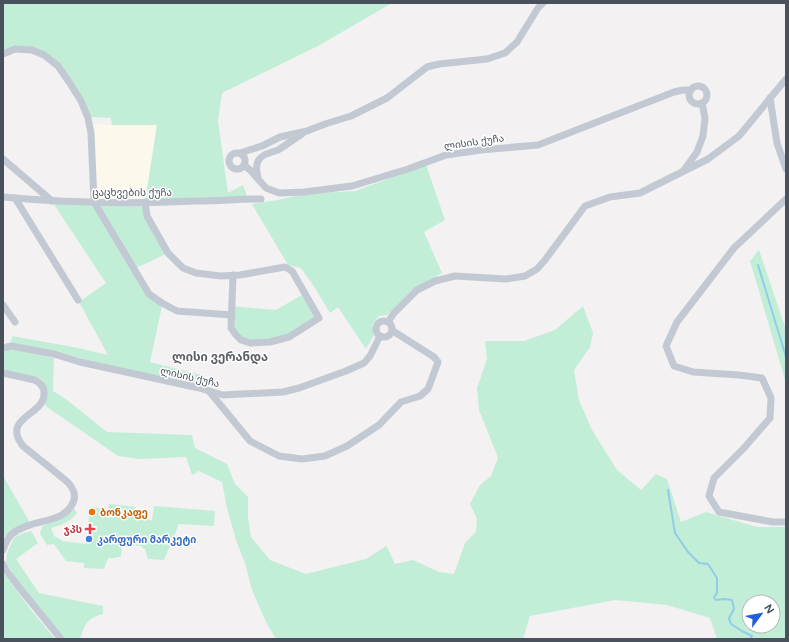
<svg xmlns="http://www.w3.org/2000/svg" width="789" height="642" font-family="Figtree,'Noto Sans Georgian',sans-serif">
	<rect width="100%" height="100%" fill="#f3f1f1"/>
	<polygon fill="#fcf9ec" points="90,124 112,125 157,124 145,202 94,202"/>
	<g fill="#c2eed8" fill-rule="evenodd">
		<polygon points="3,3 392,3 318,46 222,93 218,121 228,193 243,185 247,196 145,202 147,216 168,253 134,269 94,202 145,202 157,125 112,125 111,118 90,117 58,66 32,50 3,54"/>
		<polygon points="426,165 445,220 424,232 442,273 412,290 387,315 379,316 372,325 374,335 366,349 338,307 330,313 315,288 301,268 288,265 252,204 278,200 304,194 355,191"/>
		<polygon points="53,203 94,205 148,295 162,306 150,362 201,375 199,385 111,366 56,352 11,343 12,336 73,347 108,355 79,302 106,283"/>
		<polygon points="759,250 786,330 786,383 750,261"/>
		<polygon points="305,293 319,318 289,337 250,343 236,335 232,306 276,310"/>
		<path d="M 583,306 L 593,333 L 590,347 L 574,370 L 579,400 L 592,430 L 617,470 L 641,490 L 656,474 L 667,479 L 681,522 L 706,512 L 757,527 L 786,527 L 786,639 L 717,639 L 710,618 L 667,605 L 615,600 L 530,616 L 523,639 L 276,639 L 266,622 L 252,590 L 245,563 L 236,540 L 227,508 L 222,482 L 199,471 L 192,475 L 186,457 L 139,459 L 118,456 L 47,407 L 44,404 L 47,399 L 45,386 L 42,380 L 37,377 L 3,370 L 3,353 L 8,349 L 13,349 L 54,358 L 53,391 L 67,400 L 107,432 L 192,435 L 195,448 L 227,464 L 235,484 L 248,497 L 248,518 L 251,537 L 270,560 L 306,574 L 366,559 L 386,546 L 386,545 L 395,564 L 413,560 L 439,572 L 454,574 L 465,543 L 476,532 L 477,519 L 470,504 L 480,485 L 491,476 L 498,458 L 479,410 L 477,388 L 487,359 L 485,341 L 524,341 L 555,330 ZM 749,602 L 773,602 L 773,626 L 749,626 Z"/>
		<polygon points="3,476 29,521 7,534 3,538"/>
		<path d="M 109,504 L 136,507 L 135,519 L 152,520 L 154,506 L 215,511 L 214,526 L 179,524 L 164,560 L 148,559 L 145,549 L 142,548 L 142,546 L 129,545 L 129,547 L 122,547 L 121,557 L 116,557 L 116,558 L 108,558 L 104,569 L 84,568 L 84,563 L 66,561 L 54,544 L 47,545 L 40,534 L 42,526 L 60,519 L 74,509 L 77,513 C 69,523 63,524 51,528 L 54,536 L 63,541 L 86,544 L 90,507 L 108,509 Z"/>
		<path d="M 31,531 L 38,543 L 16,559 L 39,593 L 103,606 L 103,614 C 87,618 85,624 80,639 L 65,639 L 32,601 L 18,582 L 6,562 L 7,553 L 14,538 L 21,534 Z"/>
		<polygon points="3,572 31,610 55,639 3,639"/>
	</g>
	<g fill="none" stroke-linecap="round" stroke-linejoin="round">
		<g stroke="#91cce9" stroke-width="2">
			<polyline points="758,265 786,357"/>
			<polyline points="668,490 675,533 688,552 699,563 708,564 717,578 717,593 714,597 716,600 725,599 732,600 734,609 729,618 731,624 742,631 752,636 750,639"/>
		</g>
		<g stroke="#c2c9d2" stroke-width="7">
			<polyline points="3,54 15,49 32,50 44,55 58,66 69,82 81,101 88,118 91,133 94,202 149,294 162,303 177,311 232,315"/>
			<circle cx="698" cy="95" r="9"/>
			<polyline points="770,98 777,143 786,169"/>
			<circle cx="237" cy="161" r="8"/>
			<polyline points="240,153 262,146 280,137 307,131 325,124 351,116 387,98 427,67 439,64 487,59 505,53 517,42 538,8 543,3"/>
			<polyline points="3,159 52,201"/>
			<polyline points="244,165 250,170 266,188 279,193 304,192 352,186 408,169 446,155 481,150 538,145 674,92 683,90 691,90"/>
			<polyline points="684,170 697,152 703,136 705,118 702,103"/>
			<path d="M 258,178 C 255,166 256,157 269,153 C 272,152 275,151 278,150 C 286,145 294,139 302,134"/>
			<path d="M 3,197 C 67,203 133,204 197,201 C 219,201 240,199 261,199"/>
			<polyline points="15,198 78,300"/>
			<polyline points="786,199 734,248 677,322 666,346 674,366 693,372 739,375 762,378 771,398 770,418 744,448 714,478 709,496 719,512 773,522 786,522"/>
			<polyline points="145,202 147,216 168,253 183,268 196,273 221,276 240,275 285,267 292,271 319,318 289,337 270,342 250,343 241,340 236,335 231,328 233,275"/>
			<polyline points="3,305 15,322"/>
			<circle cx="384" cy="329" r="8"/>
			<polyline points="388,322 394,313 417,290 435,281 455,276 506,279 525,276 537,269 545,260 585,206 610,197 640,193 708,159 739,136 786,79"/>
			<polyline points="3,348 11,346 54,354 80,362 199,388 223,395 283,392 299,388 346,371 364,363 370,356 380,336"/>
			<path d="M 3,373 L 35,380 C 40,383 44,386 44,392 C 47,415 0,417 23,446 C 35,456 47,465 59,475 C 64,479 69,482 72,488 C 80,501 67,514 55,518 C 41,523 24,524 12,534 C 7,538 5,544 3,550"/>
			<polyline points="209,391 250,441 279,456 302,459 325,456 347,446 379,425 401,402 420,396 428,389 438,362 434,357 393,331"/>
			<polyline points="3,564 6,570 18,586 61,639"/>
		</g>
	</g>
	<circle fill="#e8710a" stroke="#fff" stroke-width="1.5" cx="92" cy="512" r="4"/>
	<path fill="#e0444e" stroke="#fff" stroke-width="1.5" d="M88 523h4v4h4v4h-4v4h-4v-4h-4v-4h4z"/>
	<circle fill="#3f7fe0" stroke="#fff" stroke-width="1.5" cx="89" cy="539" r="4"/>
	<g text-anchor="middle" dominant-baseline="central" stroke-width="3" stroke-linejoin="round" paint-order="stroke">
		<g font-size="10" fill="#49515d" stroke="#fff">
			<text transform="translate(474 142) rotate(-8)">ლისის ქუჩა</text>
			<text x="132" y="192">ცაცხვების ქუჩა</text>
			<text transform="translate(190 377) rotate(13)">ლისის ქუჩა</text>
		</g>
		<g font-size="10" font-weight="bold" fill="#c56008" stroke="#fff" text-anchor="start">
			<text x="100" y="512">ბონკაფე</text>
		</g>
		<g font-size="10" font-weight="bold" fill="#be3a42" stroke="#fff" text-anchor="end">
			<text x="82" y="529">ჯპს</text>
		</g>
		<g font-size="10" font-weight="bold" fill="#366cbe" stroke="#fff" text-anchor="start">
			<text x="97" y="539">კარფური მარკეტი</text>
		</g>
		<g font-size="12" font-weight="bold" fill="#5d6065" stroke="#fff">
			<text x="220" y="357">ლისი ვერანდა</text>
		</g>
	</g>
	<rect width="789" height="642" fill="none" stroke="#49515d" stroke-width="8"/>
	<g transform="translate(761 614) rotate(58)"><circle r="19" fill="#ffffff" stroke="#b6b9be"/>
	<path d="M0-3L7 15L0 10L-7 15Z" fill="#215edc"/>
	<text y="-6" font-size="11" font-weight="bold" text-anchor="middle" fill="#49515d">N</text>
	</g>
</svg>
